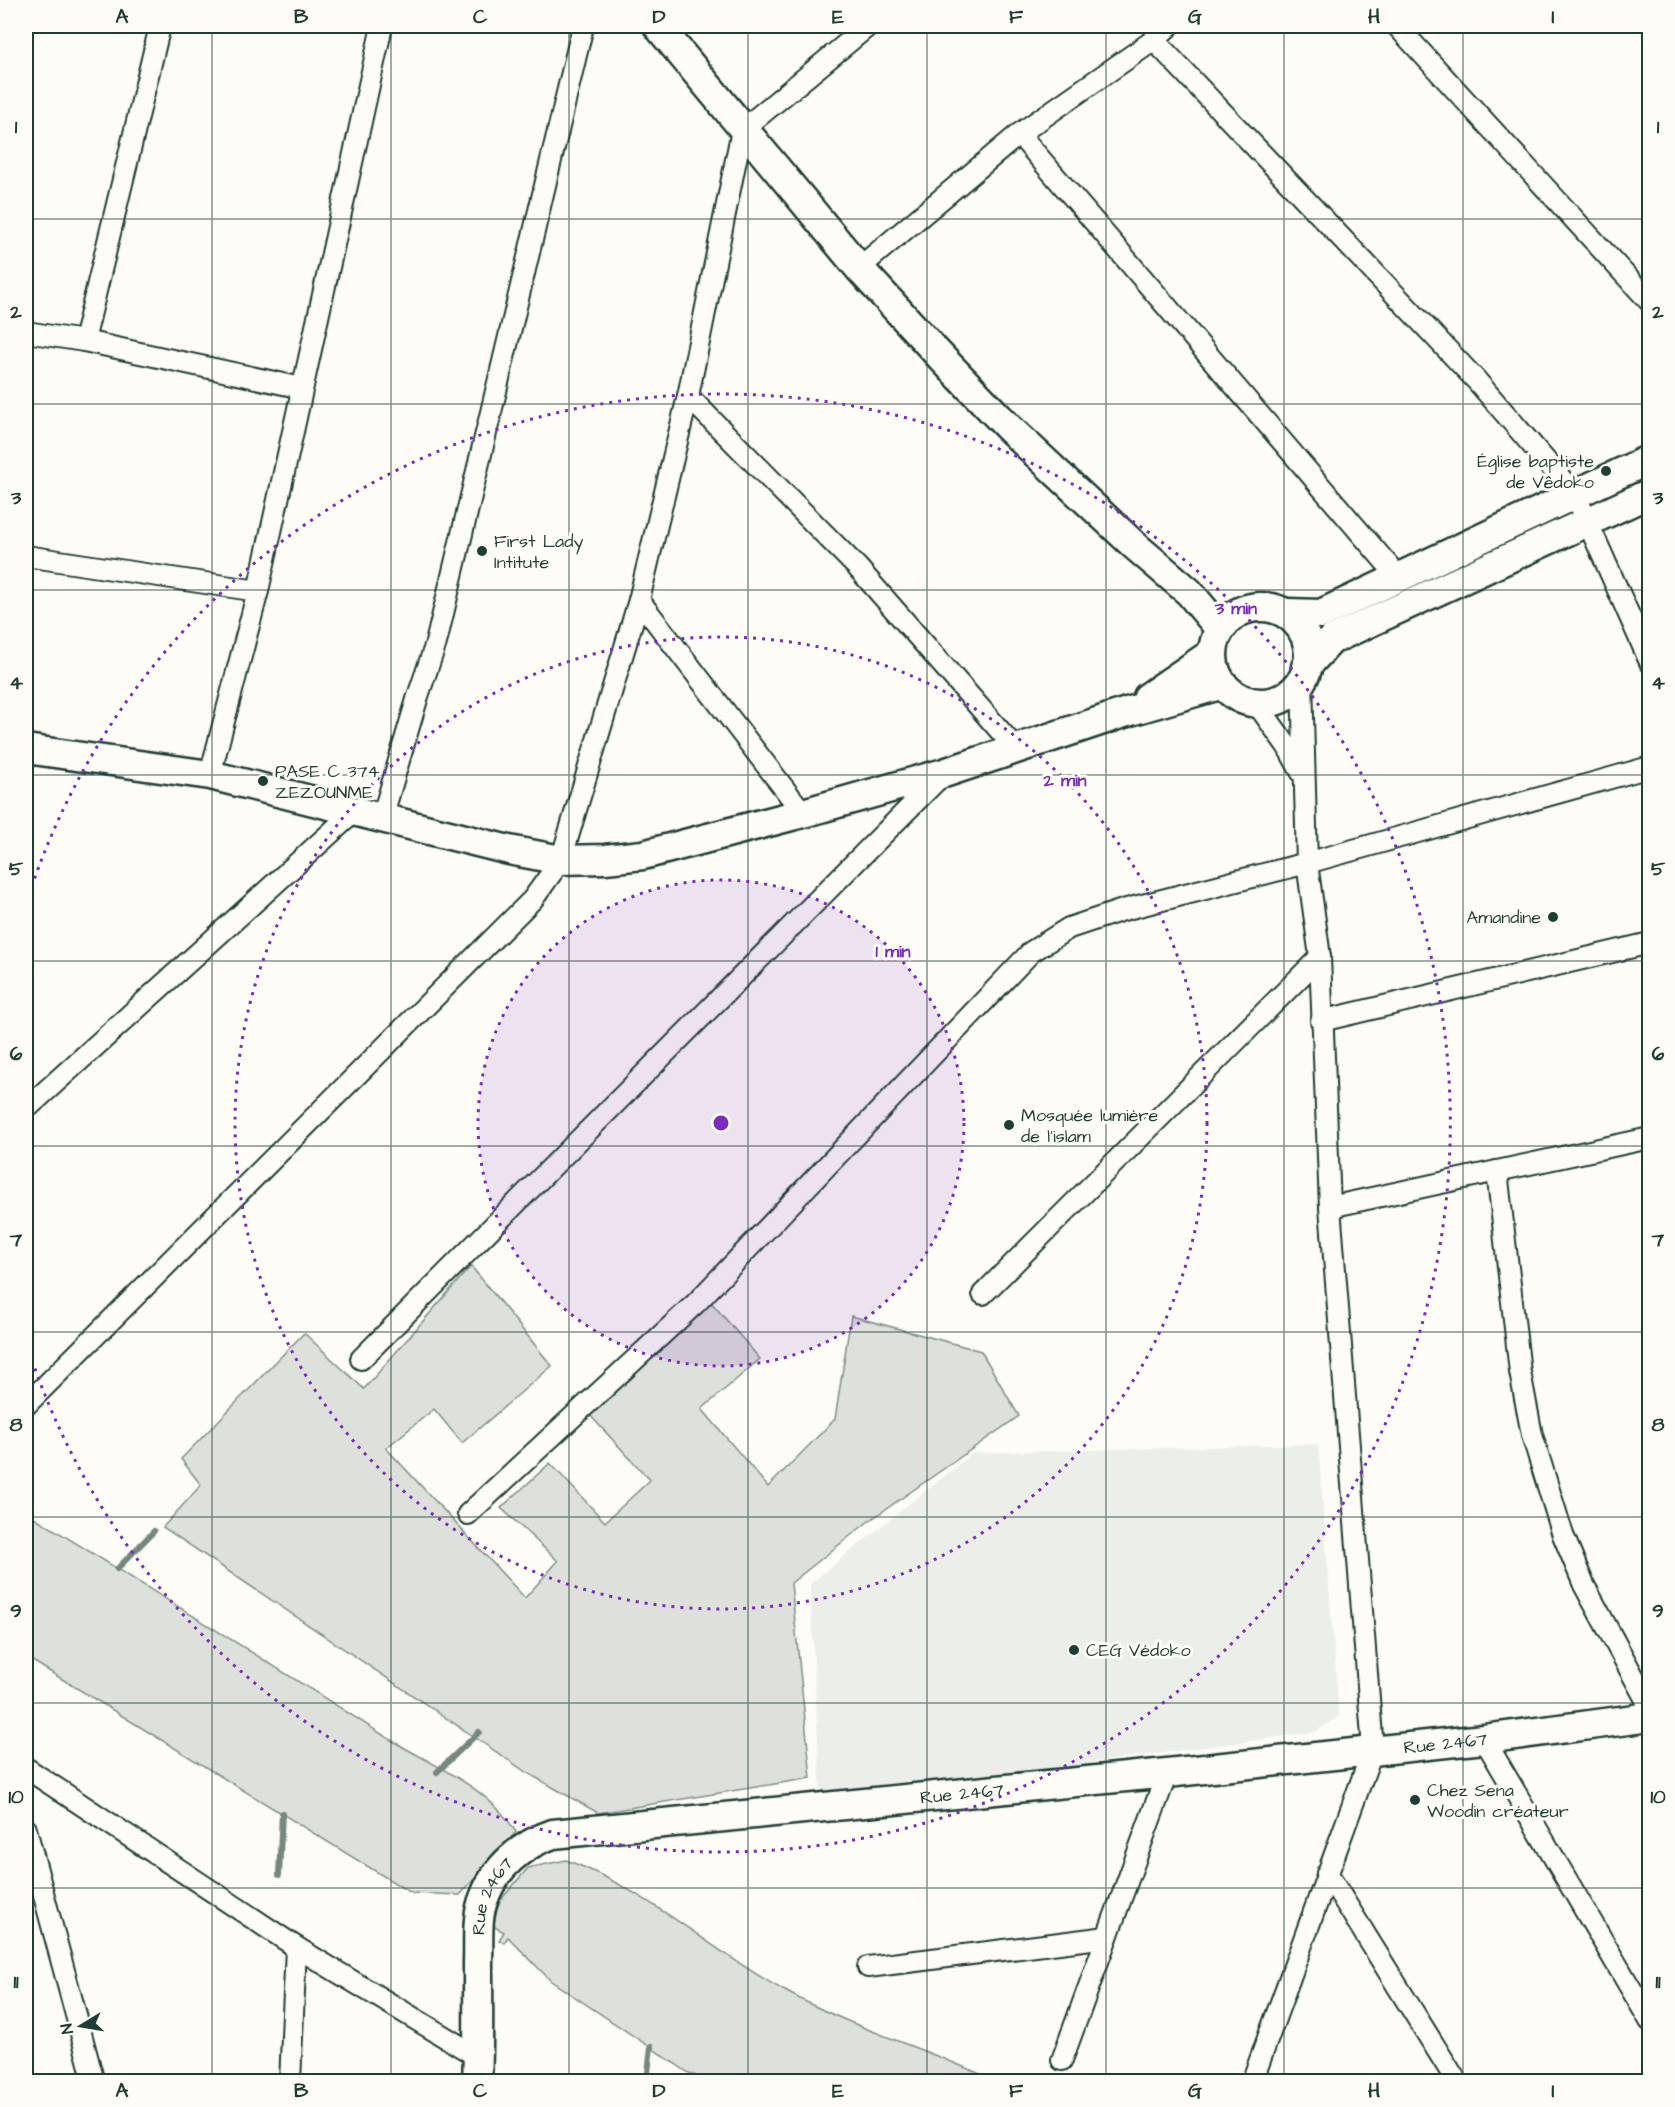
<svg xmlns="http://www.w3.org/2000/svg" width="1675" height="2107" font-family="'Architects Daughter',sans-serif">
	<rect width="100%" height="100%" fill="#fdfcf7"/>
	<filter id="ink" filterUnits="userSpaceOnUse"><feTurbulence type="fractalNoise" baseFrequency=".0167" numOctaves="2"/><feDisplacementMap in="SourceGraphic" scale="12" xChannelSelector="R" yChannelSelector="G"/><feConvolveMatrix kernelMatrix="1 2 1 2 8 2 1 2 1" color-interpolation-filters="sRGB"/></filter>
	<g filter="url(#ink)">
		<polygon fill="#eceee9" points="1318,1444 1339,1716 1315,1732 821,1799 810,1584 973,1453"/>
		<g fill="#dde0db" stroke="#7e8e88" stroke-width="1.5">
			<polygon points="471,1266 552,1366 462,1443 434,1409 386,1448 525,1598 558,1561 501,1508 550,1463 605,1522 650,1480 587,1412 711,1302 760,1359 702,1409 768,1487 835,1419 851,1316 981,1351 1019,1416 869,1521 791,1583 811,1778 598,1813 526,1772 163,1527 201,1485 181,1459 304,1333 364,1389"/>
			<path d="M 26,1512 C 146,1587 266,1660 386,1737 C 431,1765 487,1785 516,1832 L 460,1895 L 411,1893 L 26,1657 Z"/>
			<path d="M 566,1860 C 648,1890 710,1950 785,1991 C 852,2028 927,2049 996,2081 L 707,2081 L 689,2073 L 551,1981 L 508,1937 L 504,1943 L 499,1940 L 504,1932 L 489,1924 L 498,1903 L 528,1868 Z"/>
		</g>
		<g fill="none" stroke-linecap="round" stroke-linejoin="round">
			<g stroke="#75877f" stroke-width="6">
				<polyline points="117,1569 154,1531"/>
				<polyline points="437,1772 479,1732"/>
				<polyline points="279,1875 282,1813"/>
				<polyline points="647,2082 651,2046"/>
			</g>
			<defs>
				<g id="street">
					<polyline points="1397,26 1650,302"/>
					<polyline points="1154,40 1477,381 1576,496 1650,662"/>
					<polyline points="1019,134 1400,579"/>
					<polyline points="859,268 1019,134 1154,40 1169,26"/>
					<polyline points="26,332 84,341 302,388"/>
					<polyline points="84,341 160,26"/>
					<polyline points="688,396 858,568 1016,749"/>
					<polyline points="26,556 258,591"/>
					<polyline points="639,600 803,813"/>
					<polyline points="1257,704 1287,746 1302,773"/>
					<polyline points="210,775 258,591 382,26"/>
					<polyline points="382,818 418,696 436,643 583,26"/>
					<polyline points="1321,1021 1650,943"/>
					<polyline points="26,1109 356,810"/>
					<polyline points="1497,1171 1520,1372 1532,1435 1563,1535 1584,1585 1650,1707"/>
					<polyline points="1330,1207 1650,1138"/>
					<polyline points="983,1294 1320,957"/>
					<polyline points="361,1359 942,775"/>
					<polyline points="26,1405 533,899 561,860 639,600 688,396 742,130 868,26"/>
					<polyline points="468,1514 696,1303 1031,952 1069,928 1123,910 1307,863 1650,767"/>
					<polyline points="1484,1739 1650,2021"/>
					<polyline points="26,1768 296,1947 478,2057"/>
					<polyline points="26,1829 94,2082"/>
					<polyline points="1327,1873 1457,2082"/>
					<polyline points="868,1967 1107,1937"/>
					<polyline points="1062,2060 1167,1773"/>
					<polyline points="290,2082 296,1947"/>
					<polyline points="1252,2082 1373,1749 1330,1207 1320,957 1307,863 1302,679"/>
				</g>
				<g id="secondary">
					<polyline points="658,26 859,268 938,354 1009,428 1134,545 1189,592 1220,629"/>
					<circle cx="1261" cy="655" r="48"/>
					<polyline points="1287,613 1321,614 1650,459"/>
					<polyline points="1306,667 1331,640 1650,493"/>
					<polyline points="1148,697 1212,653"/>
					<polyline points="26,749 210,775 509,850 561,860 605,859 643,855 803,813 944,773 1127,712 1223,684"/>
					<path id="s1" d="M 477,2082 C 479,2042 478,2002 478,1962 C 479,1941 476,1917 484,1898 C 495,1867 523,1844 553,1834 L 1167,1773 L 1484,1739 L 1650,1717"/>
				</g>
			</defs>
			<use href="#street" stroke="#1f3d34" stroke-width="24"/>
			<use href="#secondary" stroke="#1f3d34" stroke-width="33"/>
			<use href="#street" stroke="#fdfcf7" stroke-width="20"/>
			<use href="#secondary" stroke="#fdfcf7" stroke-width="28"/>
		</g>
	</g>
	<path fill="none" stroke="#1f3d34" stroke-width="1.5" stroke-opacity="0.55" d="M 212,26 L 212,2082M 391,26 L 391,2082M 569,26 L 569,2082M 748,26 L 748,2082M 927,26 L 927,2082M 1106,26 L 1106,2082M 1284,26 L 1284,2082M 1463,26 L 1463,2082M 26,219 L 1650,219M 26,404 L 1650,404M 26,590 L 1650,590M 26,775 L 1650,775M 26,961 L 1650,961M 26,1146 L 1650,1146M 26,1332 L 1650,1332M 26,1517 L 1650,1517M 26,1703 L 1650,1703M 26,1888 L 1650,1888"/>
	<circle cx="721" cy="1123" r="243" fill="#7b2cbf" fill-opacity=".12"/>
	<g fill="none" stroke="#7b2cbf" stroke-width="3" stroke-dasharray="3 6">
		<circle cx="721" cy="1123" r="243"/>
		<circle cx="721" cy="1123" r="486"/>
		<path d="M26 904A729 729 0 1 1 26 1342"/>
	</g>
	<g fill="#1f3d34" stroke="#fdfcf7" stroke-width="2">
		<circle cx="1606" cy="471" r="6"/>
		<circle cx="482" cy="551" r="6"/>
		<circle cx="263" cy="781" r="6"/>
		<circle cx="1553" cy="917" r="6"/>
		<circle cx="1009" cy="1125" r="6"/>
		<circle cx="1074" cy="1650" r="6"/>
		<circle cx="1415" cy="1800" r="6"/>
	</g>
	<g text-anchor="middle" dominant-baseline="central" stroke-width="6" stroke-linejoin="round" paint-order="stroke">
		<g font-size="18" fill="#1f3d34" stroke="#fdfcf7" text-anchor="start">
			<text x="1594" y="461" text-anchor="end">Église baptiste<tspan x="1594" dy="21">de Vêdoko</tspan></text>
			<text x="494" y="541">First Lady<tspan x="494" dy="21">Intitute</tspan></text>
			<text x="275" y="771">PASE C 374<tspan x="275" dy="21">ZEZOUNME</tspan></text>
			<text x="1541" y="917" text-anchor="end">Amandine</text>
			<text x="1021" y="1115">Mosquée lumière<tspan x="1021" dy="21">de l'islam</tspan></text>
			<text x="1086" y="1650">CEG Védoko</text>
			<text x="1427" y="1790">Chez Sena<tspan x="1427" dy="21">Woodin créateur</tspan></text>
		</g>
		<g font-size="18" fill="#1f3d34" stroke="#fdfcf7">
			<text stroke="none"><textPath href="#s1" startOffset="1179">Rue 2467</textPath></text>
			<text stroke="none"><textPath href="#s1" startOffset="693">Rue 2467</textPath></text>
			<text stroke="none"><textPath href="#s1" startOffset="189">Rue 2467</textPath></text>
		</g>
	</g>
	<circle cx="721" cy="1123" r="9" fill="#7b2cbf" stroke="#fdfcf7" stroke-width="3"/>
	<g font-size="18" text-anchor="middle" font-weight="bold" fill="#7b2cbf" stroke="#fdfcf7" stroke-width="6" stroke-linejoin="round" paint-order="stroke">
		<text x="1236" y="614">3 min</text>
		<text x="1065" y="786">2 min</text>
		<text x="893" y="957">1 min</text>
	</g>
	<rect width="1675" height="2107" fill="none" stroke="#fdfcf7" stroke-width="66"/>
	<g transform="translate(81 2026) rotate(259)" stroke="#fdfcf7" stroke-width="4.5" paint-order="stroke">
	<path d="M0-4.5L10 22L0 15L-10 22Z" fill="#1f3d34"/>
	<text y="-9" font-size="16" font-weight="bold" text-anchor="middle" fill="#1f3d34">N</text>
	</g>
	<rect x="33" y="33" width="1609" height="2041" fill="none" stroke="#1f3d34" stroke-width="2"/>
	<g font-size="20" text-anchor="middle" font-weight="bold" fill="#1f3d34">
		<text x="122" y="23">A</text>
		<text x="301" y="23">B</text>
		<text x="480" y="23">C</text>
		<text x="659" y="23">D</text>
		<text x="838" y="23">E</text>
		<text x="1016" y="23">F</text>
		<text x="1195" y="23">G</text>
		<text x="1374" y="23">H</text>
		<text x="1553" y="23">I</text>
		<text x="16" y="133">1</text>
		<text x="1658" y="133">1</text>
		<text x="16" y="318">2</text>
		<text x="1658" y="318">2</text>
		<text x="16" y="504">3</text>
		<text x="1658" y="504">3</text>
		<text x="16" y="689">4</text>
		<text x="1658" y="689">4</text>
		<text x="16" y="875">5</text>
		<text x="1658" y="875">5</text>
		<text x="16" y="1060">6</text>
		<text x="1658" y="1060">6</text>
		<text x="16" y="1246">7</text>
		<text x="1658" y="1246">7</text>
		<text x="16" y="1431">8</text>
		<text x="1658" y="1431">8</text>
		<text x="16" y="1617">9</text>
		<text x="1658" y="1617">9</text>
		<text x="16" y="1803">10</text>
		<text x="1658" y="1803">10</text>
		<text x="16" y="1988">11</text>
		<text x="1658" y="1988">11</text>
		<text x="122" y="2097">A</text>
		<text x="301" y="2097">B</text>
		<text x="480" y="2097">C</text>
		<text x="659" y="2097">D</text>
		<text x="838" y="2097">E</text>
		<text x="1016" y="2097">F</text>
		<text x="1195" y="2097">G</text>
		<text x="1374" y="2097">H</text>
		<text x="1553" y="2097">I</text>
	</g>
</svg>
